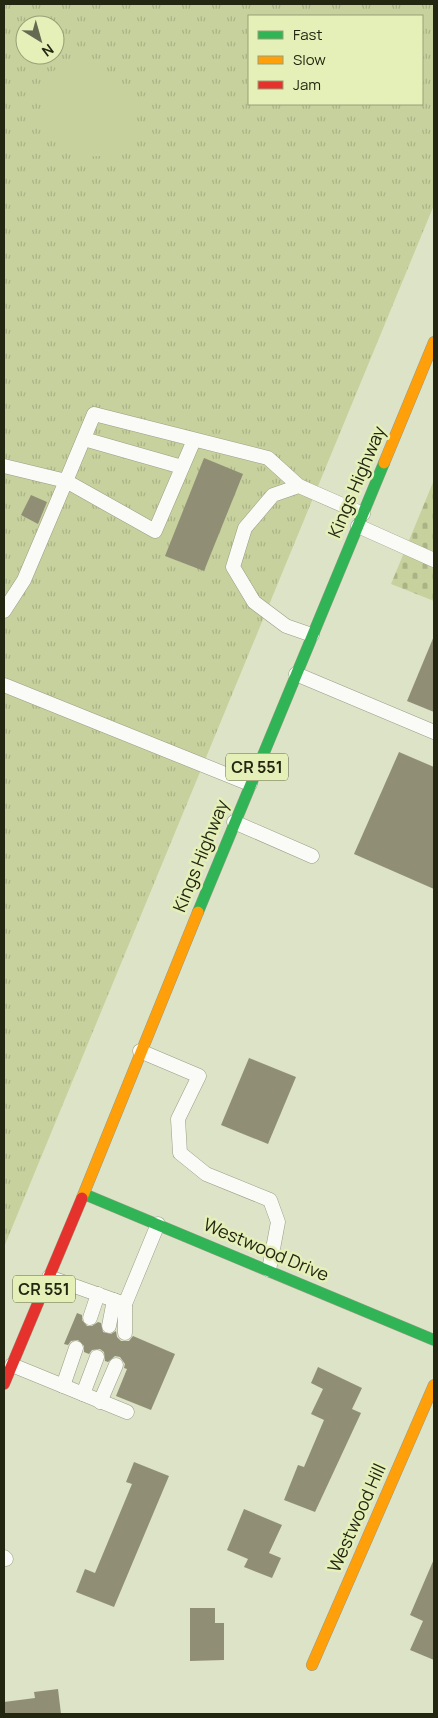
<svg xmlns="http://www.w3.org/2000/svg" width="438" height="1718" viewBox="0 0 438 1718" font-family="Manrope,sans-serif">
  <defs>
    <pattern id="grass-tufts" width="24" height="20" patternUnits="userSpaceOnUse" patternTransform="scale(1.25)"><rect width="24" height="20" fill="#c7d19d"/><path d="M3 7l-1-3M5 7V3M7 7l1-3M15 17l-1-3M17 17v-4M19 17l1-3" fill="none" stroke="#abb386"/></pattern>
    <pattern id="cemetery-stones" width="16" height="16" patternUnits="userSpaceOnUse" patternTransform="scale(1.25)"><rect width="16" height="16" fill="#c7d19d"/><path d="M2 7V4a2 2 0 0 1 4 0v3zM10 15v-3a2 2 0 0 1 4 0v3z" fill="#abb386"/></pattern>
  </defs>
  <rect width="100%" height="100%" fill="#dde3c6"/>
  <path fill="url(#grass-tufts)" fill-rule="evenodd" d="M 4,4 L 434,4 L 434,205 L 4,1247 ZM 249,16 L 422,16 L 422,104 L 249,104 ZM 25,25 L 55,25 L 55,55 L 25,55 Z"/>
  <polygon fill="url(#cemetery-stones)" points="434,480 434,601 391,584"/>
  <path fill="#c7d19d" d="M 70,59 C 98,66 128,77 134,108 C 135,116 134,128 129,135 C 123,143 114,149 106,156 C 95,156 82,157 71,154 C 44,146 39,94 52,73 C 57,67 63,63 70,59 Z"/>
  <g fill="#908f75">
    <polygon points="204,458 243,474 204,571 165,556"/>
    <polygon points="31,495 47,502 38,524 21,515"/>
    <polygon points="434,636 434,712 407,701"/>
    <polygon points="399,752 434,767 434,889 354,854"/>
    <polygon points="249,1058 296,1077 268,1144 221,1125"/>
    <polygon points="77,1313 82,1315 82,1320 87,1326 92,1326 98,1322 101,1323 103,1332 111,1334 116,1331 117,1337 121,1341 129,1341 133,1336 175,1354 151,1410 116,1396 127,1369 124,1368 125,1364 120,1357 115,1356 108,1362 105,1361 104,1352 100,1349 92,1350 89,1354 84,1352 84,1346 78,1340 71,1341 68,1345 64,1344"/>
    <polygon points="318,1367 362,1388 352,1409 361,1413 315,1512 284,1500 298,1465 304,1467 324,1420 311,1414 323,1389 311,1383"/>
    <polygon points="134,1462 169,1476 114,1607 76,1592 85,1569 95,1573 132,1484 126,1482"/>
    <polygon points="244,1509 282,1525 269,1553 281,1558 272,1578 244,1567 248,1559 227,1550"/>
    <polygon points="434,1559 434,1660 410,1650 423,1621 410,1615"/>
    <polygon points="190,1608 215,1608 215,1623 224,1623 224,1660 190,1661"/>
    <polygon points="58,1689 61,1714 4,1714 4,1702 35,1698 34,1692"/>
  </g>
  <g fill="none" stroke-linecap="round" stroke-linejoin="round">
    <g stroke="#989d86" stroke-width="15">
      <g id="lane">
        <polyline points="84,439 182,467"/>
        <polyline points="4,466 66,481 94,414 268,458 299,486"/>
        <polyline points="358,526 434,560"/>
        <polyline points="4,611 24,580 66,481 155,531 194,440"/>
        <polyline points="312,635 286,626 254,602 233,567 245,528 273,495 299,486 363,514"/>
        <polyline points="296,674 434,732"/>
        <polyline points="4,685 250,784"/>
        <polyline points="234,822 312,856"/>
        <polyline points="140,1051 199,1076 178,1119 180,1153 206,1174 270,1200 278,1222 269,1270"/>
        <polyline points="49,1277 125,1304 158,1224"/>
        <polyline points="90,1318 98,1294"/>
        <polyline points="109,1326 114,1300"/>
        <polyline points="125,1333 125,1304"/>
        <polyline points="12,1365 127,1412"/>
        <polyline points="63,1386 76,1348"/>
        <polyline points="83,1394 97,1357"/>
        <polyline points="100,1402 116,1365"/>
        <polyline points="4,1557 6,1559"/>
      </g>
    </g>
    <g stroke="#989d86" stroke-width="12">
      <g id="fast">
        <polyline points="198,912 384,463"/>
        <polyline points="84,1194 434,1340"/>
      </g>
    </g>
    <g stroke="#989d86" stroke-width="12">
      <g id="slow">
        <polyline points="384,463 434,342"/>
        <polyline points="82,1198 198,912"/>
        <polyline points="312,1665 434,1385"/>
      </g>
    </g>
    <g stroke="#989d86" stroke-width="12">
      <polyline id="jam" points="4,1384 82,1198"/>
    </g>
    <use href="#lane" stroke="#fafbf6" stroke-width="14"/>
    <use href="#fast" stroke="#30b455" stroke-width="11"/>
    <use href="#slow" stroke="#ff9f0a" stroke-width="11"/>
    <use href="#jam" stroke="#e5322d" stroke-width="11"/>
  </g>
  <g text-anchor="middle" stroke-width="5" stroke-linejoin="round" paint-order="stroke">
    <g fill="#e5f0b9" stroke="#5d6344" stroke-width="1">
      <rect x="226" y="753.5" width="62" height="27" rx="4"/>
      <rect x="13" y="1275.5" width="62" height="27" rx="4"/>
    </g>
    <g font-size="16" font-weight="bold" fill="#232712">
      <text x="257" y="773">CR 551</text>
      <text x="44" y="1295">CR 551</text>
    </g>
    <g font-size="18" fill="#232712" stroke="#e5f0b9">
      <text transform="translate(357 482) rotate(-67)" y="6">Kings Highway</text>
      <text transform="translate(201 856) rotate(-68)" y="6">Kings Highway</text>
      <text transform="translate(266 1250) rotate(23)" y="6">Westwood Drive</text>
      <text transform="translate(357 1518) rotate(-66)" y="6">Westwood Hill</text>
    </g>
  </g>
  <rect width="438" height="1718" fill="none" stroke="#232712" stroke-width="10"/>
  <rect x="248" y="15" width="175" height="90" fill="#e5f0b9" stroke="#97a076"/>
  <rect x="258" y="31" width="25" height="8" fill="#30b455" stroke="#97a076"/>
  <text x="293" y="40" font-size="15" fill="#232712">Fast</text>
  <rect x="258" y="56" width="25" height="8" fill="#ff9f0a" stroke="#97a076"/>
  <text x="293" y="65" font-size="15" fill="#232712">Slow</text>
  <rect x="258" y="81" width="25" height="8" fill="#e5322d" stroke="#97a076"/>
  <text x="293" y="90" font-size="15" fill="#232712">Jam</text>
  <g transform="translate(40 40) rotate(143)"><circle r="24" fill="#e5f0b9" stroke="#97a076"/>
  <path d="M0-4L9 19L0 12L-9 19Z" fill="#646951"/>
  <text y="-8" font-size="14" font-weight="bold" text-anchor="middle" fill="#232712">N</text>
  </g>
</svg>
